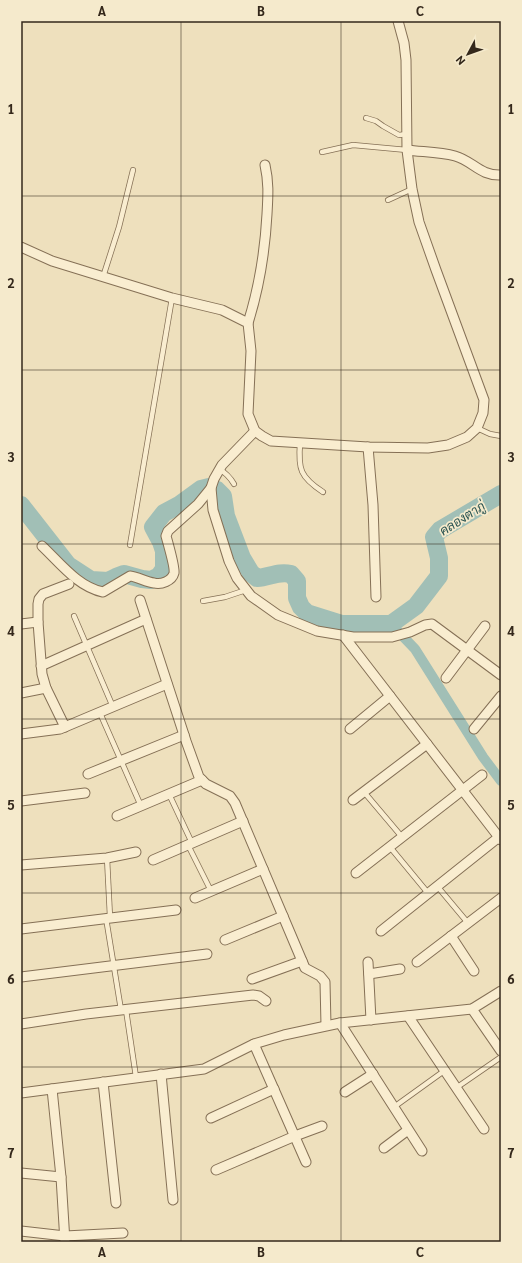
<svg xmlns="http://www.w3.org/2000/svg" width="522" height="1263" viewBox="0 0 522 1263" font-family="Georgia,Sarabun,serif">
  <rect width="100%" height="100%" fill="#eee0bd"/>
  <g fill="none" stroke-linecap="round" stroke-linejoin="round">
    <polyline stroke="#a1bfb6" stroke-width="10" points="391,624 415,649 483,757 501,781"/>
    <path stroke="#a1bfb6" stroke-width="18" d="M 21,505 L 68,565 L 91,580 L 108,581 L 116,577 L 124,574 L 142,579 L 151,580 L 159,576 L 164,569 L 164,551 L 161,542 L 153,527 L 164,513 L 179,505 L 201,489 L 209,487 L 217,490 L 223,496 L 226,516 L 242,558 L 251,573 L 257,578 C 270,577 278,571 291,574 L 297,581 L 297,598 L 301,607 L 307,613 L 342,624 L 391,624 L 416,606 L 439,576 L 439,558 L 434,537 L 440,530 L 501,494"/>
    <g stroke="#857056" stroke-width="6">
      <g id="lane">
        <polyline points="366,118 376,121 383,126 399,135 407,134"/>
        <polyline points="322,152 353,145 407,150"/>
        <polyline points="388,200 412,189"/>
        <polyline points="103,277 119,227 133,170"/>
        <polyline points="477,428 490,434 501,436"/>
        <path d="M 300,443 C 298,469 300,477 323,492"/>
        <path d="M 219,469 C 226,473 230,477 234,484"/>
        <polyline points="130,545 172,298"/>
        <polyline points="203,601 225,597 246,590"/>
        <polyline points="74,616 113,707"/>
        <polyline points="100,713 141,806"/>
        <polyline points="364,792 402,837"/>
        <polyline points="169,794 192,843"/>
        <polyline points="188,845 211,891"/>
        <polyline points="390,847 428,893"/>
        <polyline points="107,858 110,917"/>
        <polyline points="437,886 468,923"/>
        <polyline points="106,918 121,1010"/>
        <polyline points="126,1010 136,1077"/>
        <polyline points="456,1088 501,1057"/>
        <polyline points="394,1107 444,1071"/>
      </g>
    </g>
    <g stroke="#857056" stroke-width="11">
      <g id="street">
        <path d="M 407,150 C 422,152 440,152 455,156 C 473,161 480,176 501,175"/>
        <polyline points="21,247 52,261 172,298 222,310 248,323 251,351 248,414 255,431 262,436 271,441 368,447 428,448 448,445 467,437 477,428 483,413 484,400 436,270 419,222 412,189 407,150 406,60 404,43 398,21"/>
        <path d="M 248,323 C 259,288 265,251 267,214 C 268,196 269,183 265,165"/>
        <polyline points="255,431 222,465 214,479 211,488 213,510 229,561 237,578 251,596 278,615 317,631 353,637 392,637 410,632 425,625 432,624 501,675"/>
        <polyline points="368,447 373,505 376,597"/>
        <path d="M 42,546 C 60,563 78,587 103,592 L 130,576 C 138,577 146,582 154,583 C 161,585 172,581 174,573 C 175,568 168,543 166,536 L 168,531 L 198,504 L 211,488"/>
        <polyline points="140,600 186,741 199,777 206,784 230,796 235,803 305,968 320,976 325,982 326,1025"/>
        <polyline points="21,624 38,622"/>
        <polyline points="343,635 501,840"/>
        <polyline points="41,666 146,619"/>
        <polyline points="446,678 485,626"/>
        <polyline points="21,693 46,688"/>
        <polyline points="65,727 46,688 42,674 38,622 38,604 39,599 43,594 69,584"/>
        <polyline points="350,729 390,696"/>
        <polyline points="474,729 501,696"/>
        <polyline points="21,734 60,729 167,684"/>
        <polyline points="88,774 184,735"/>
        <polyline points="353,800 427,744"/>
        <polyline points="21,801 85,793"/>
        <polyline points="117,816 202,780"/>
        <polyline points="153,860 243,821"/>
        <polyline points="21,865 107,858 136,852"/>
        <polyline points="356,873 482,775"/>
        <polyline points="195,898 263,869"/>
        <polyline points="21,929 176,910"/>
        <polyline points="381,931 499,837"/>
        <polyline points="451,936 474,971"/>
        <polyline points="225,940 283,916"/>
        <polyline points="368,962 371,1020"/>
        <polyline points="417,962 501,898"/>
        <polyline points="369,974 400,969"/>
        <polyline points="21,977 207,954"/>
        <polyline points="252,979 302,961"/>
        <polyline points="472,1009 501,1051"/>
        <polyline points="408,1016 484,1129"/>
        <polyline points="340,1023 422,1151"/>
        <polyline points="21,1024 86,1014 253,995 259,996 266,1001"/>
        <polyline points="254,1044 306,1162"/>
        <polyline points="161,1074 173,1200"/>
        <polyline points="103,1082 116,1203"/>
        <polyline points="52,1089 61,1177 65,1242"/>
        <polyline points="345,1092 373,1074"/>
        <polyline points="21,1093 204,1069 254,1044 284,1035 340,1023 472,1009 501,991"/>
        <polyline points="211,1118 274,1089"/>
        <polyline points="384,1148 408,1130"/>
        <polyline points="216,1170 295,1136 322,1126"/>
        <polyline points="21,1173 61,1177"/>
        <polyline points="21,1231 65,1236 123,1233"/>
      </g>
    </g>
    <use href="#lane" stroke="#f9edd0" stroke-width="4.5"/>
    <use href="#street" stroke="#f9edd0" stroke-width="9"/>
  </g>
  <path fill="none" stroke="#34281b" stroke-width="1" stroke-opacity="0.55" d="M 181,21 L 181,1242M 341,21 L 341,1242M 21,196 L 501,196M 21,370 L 501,370M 21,544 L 501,544M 21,719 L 501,719M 21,893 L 501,893M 21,1067 L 501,1067"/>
  <g text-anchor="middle" stroke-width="3.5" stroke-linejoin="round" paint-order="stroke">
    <g font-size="13" font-style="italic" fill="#2a5452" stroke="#f5eacc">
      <text transform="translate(462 518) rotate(-33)" y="5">คลองตาภู่</text>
    </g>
  </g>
  <rect width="522" height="1263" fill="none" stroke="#f5eacc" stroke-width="44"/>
  <g transform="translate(468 54) rotate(229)" stroke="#f5eacc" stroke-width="3" paint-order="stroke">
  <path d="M0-3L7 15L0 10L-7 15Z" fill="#34281b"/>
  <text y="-6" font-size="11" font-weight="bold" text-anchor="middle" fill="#34281b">N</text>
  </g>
  <rect x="22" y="22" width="478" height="1219" fill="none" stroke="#34281b" stroke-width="1.5"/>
  <g font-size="13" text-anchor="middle" font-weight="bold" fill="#34281b">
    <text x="102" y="16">A</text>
    <text x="261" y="16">B</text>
    <text x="420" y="16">C</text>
    <text x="11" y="114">1</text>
    <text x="511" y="114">1</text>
    <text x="11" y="288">2</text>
    <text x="511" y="288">2</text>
    <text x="11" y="462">3</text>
    <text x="511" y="462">3</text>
    <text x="11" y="636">4</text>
    <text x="511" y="636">4</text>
    <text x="11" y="810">5</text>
    <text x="511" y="810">5</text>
    <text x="11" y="984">6</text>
    <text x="511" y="984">6</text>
    <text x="11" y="1158">7</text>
    <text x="511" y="1158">7</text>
    <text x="102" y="1257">A</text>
    <text x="261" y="1257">B</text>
    <text x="420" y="1257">C</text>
  </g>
</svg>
